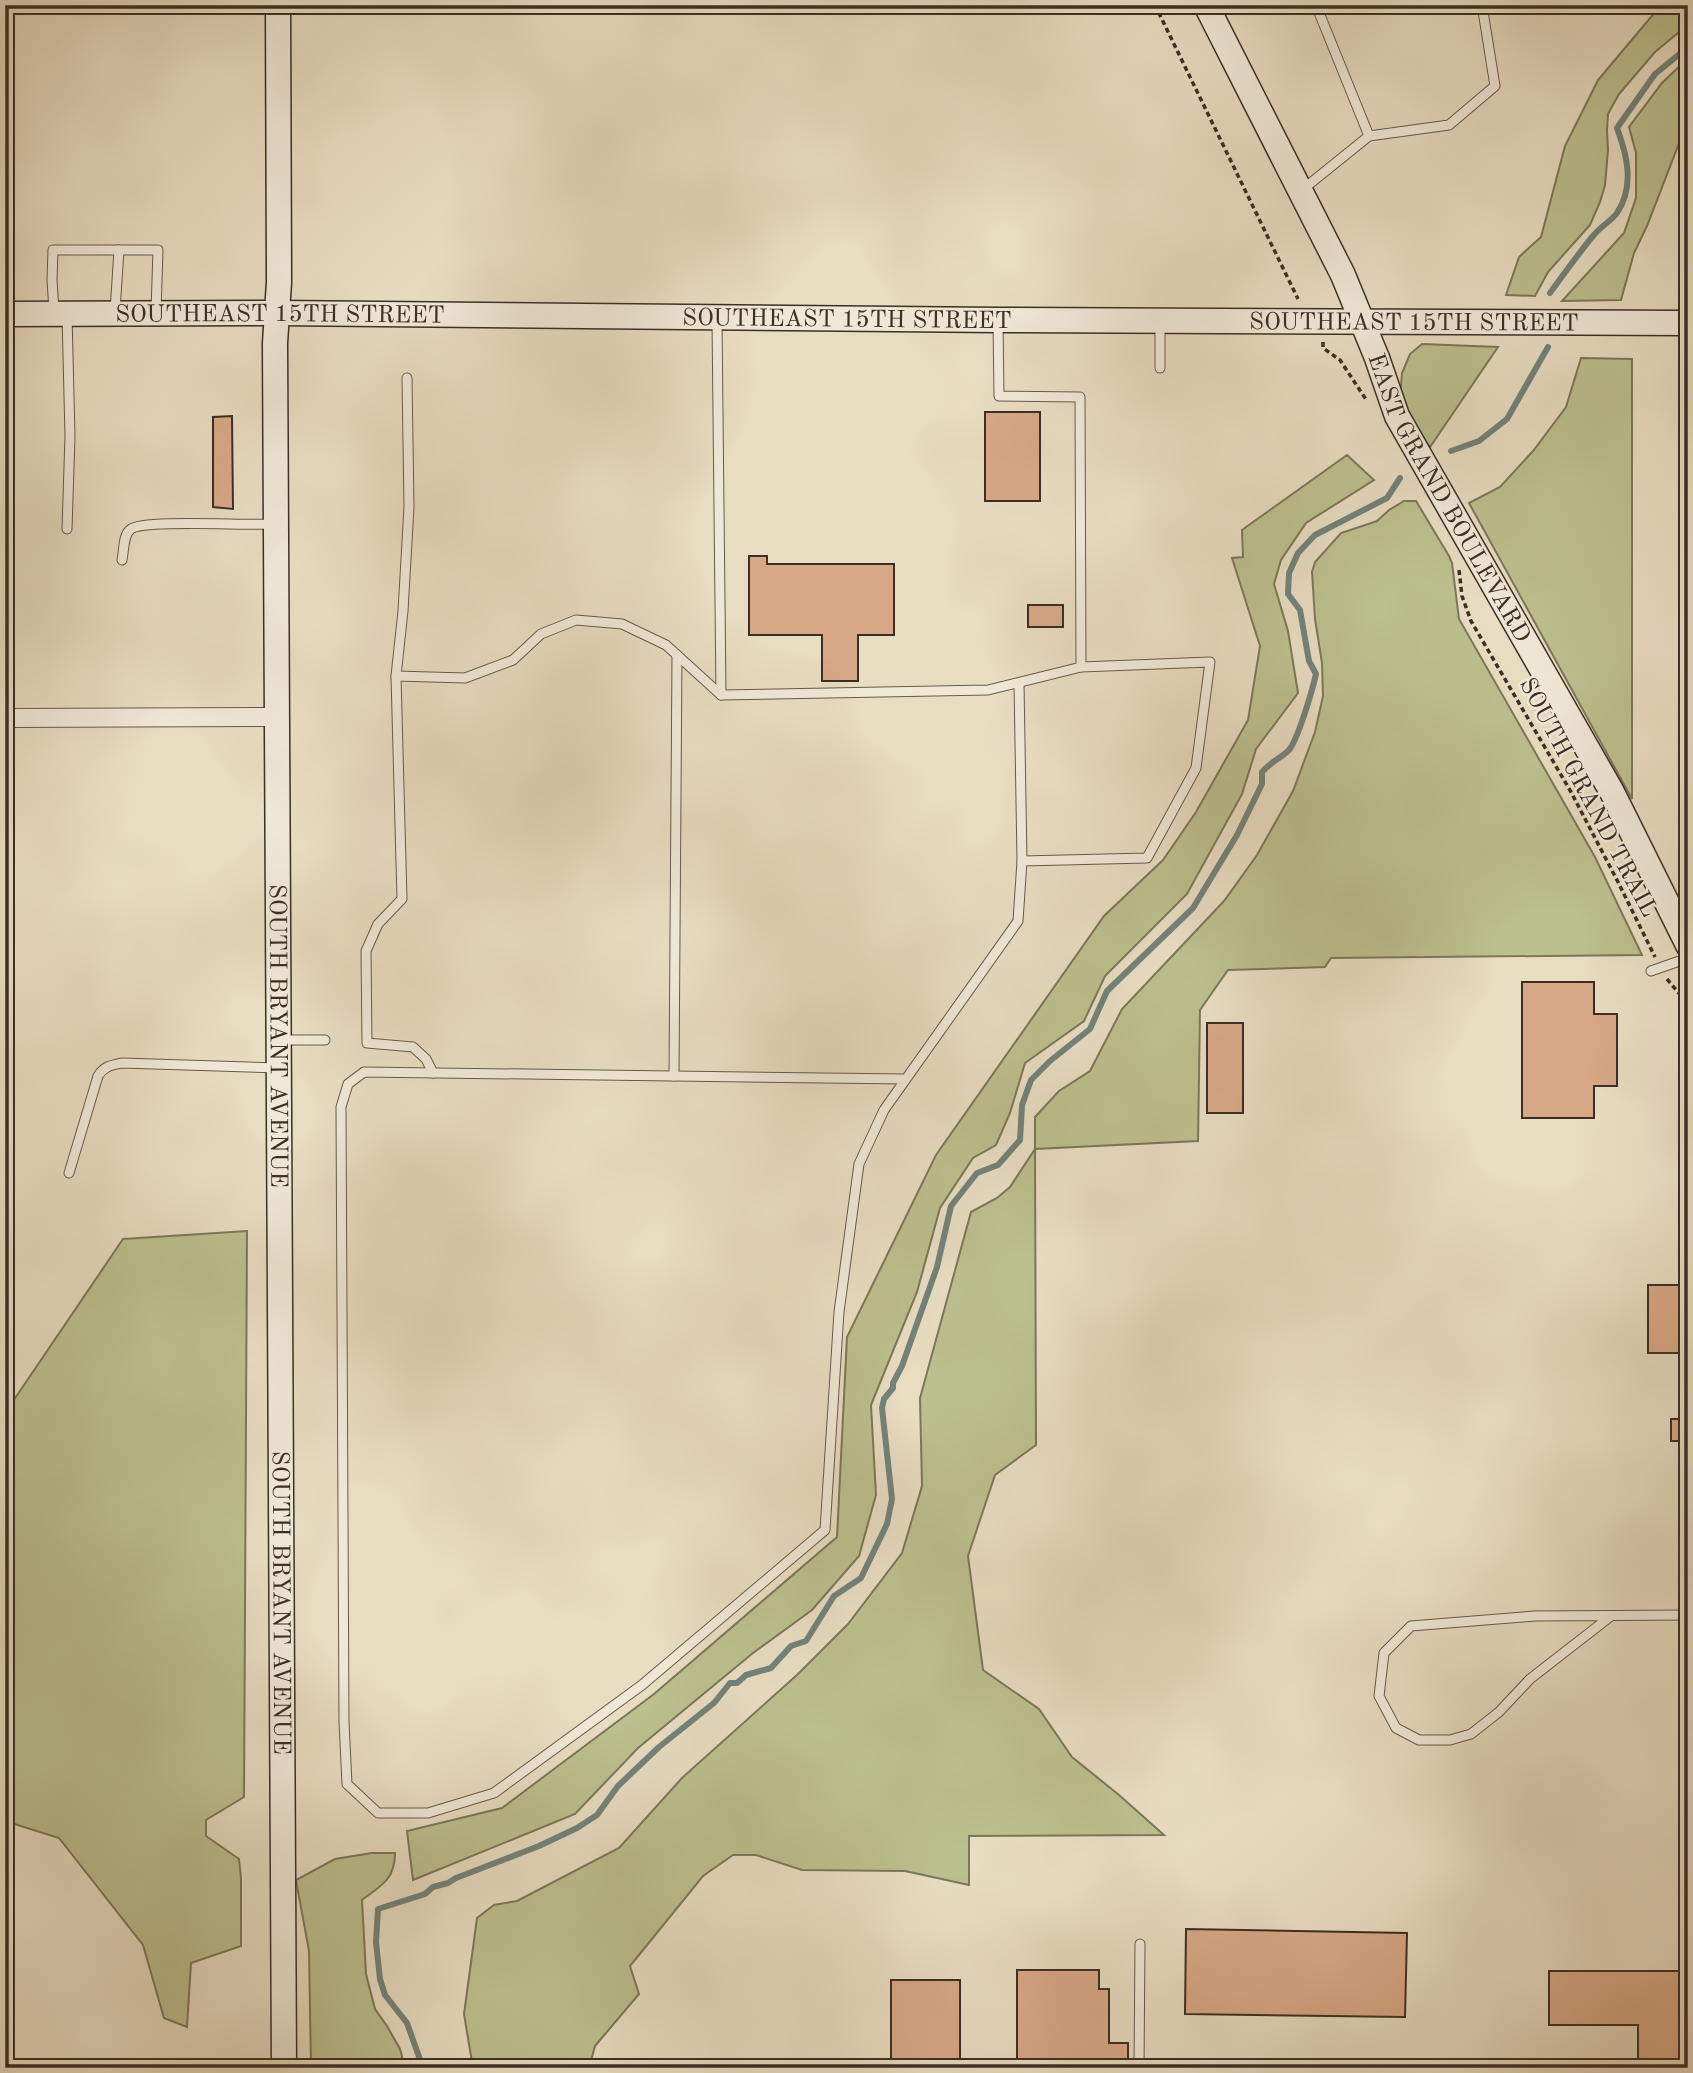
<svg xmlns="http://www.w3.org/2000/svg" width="1693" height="2073" viewBox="0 0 1693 2073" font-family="'Old Standard TT',serif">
  <rect width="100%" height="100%" fill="#e8dcc1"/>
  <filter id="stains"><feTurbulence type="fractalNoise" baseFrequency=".00286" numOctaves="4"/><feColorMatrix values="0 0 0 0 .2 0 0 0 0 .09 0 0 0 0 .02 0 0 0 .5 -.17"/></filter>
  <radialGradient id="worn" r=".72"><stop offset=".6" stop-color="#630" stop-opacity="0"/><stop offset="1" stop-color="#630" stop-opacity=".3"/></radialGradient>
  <g fill="#bcbf8e" stroke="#7c775a" stroke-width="2">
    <polygon points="1661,5 1688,5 1688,28 1684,28 1655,52 1619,94 1608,114 1607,130 1608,150 1605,185 1600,202 1590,225 1548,272 1535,296 1506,295 1519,257 1541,237 1565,146 1598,80"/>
    <polygon points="1688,58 1688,120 1647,226 1634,253 1621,300 1562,301 1624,233 1636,198 1636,153 1629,127 1662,83"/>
    <polygon points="1422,344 1498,347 1430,447 1418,433 1400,398 1402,373 1410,354"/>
    <polygon points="1581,358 1632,359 1632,799 1469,503 1500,487 1533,451 1566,407"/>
    <polygon points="1347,455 1374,480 1306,523 1281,560 1274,584 1288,631 1298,693 1256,749 1242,794 1187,894 1105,976 1084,1021 1025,1063 1010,1113 996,1145 973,1158 940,1208 917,1292 871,1405 876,1495 859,1556 812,1610 753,1653 638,1748 575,1814 413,1880 407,1831 502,1808 654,1694 837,1537 847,1337 936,1155 1104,916 1163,860 1196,812 1248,720 1260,646 1232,558 1243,557 1242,530"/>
    <polygon points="1404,501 1416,501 1449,556 1452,563 1459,619 1595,857 1642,955 1331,958 1325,967 1228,970 1200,1010 1198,1141 1035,1149 1036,1445 995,1475 968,1556 983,1670 1039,1709 1072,1757 1119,1795 1164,1835 969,1836 969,1885 905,1871 802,1870 756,1855 733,1855 703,1876 630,1966 639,1994 595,2046 589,2068 473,2068 464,2014 477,1918 494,1905 517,1901 619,1848 682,1778 798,1674 848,1624 902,1553 922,1486 920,1398 971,1212 997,1198 1010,1187 1035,1149 1035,1117 1059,1091 1090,1071 1122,1009 1224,901 1257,855 1293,791 1315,732 1323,696 1322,663 1315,619 1312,572 1315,562 1341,533 1377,521 1389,510"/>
    <polygon points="247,1231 244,1797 206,1820 206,1836 239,1859 241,1879 241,1946 191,1963 187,2027 164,2018 143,1945 59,1838 5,1821 5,1413 123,1239"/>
    <path d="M 372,1853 L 395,1853 C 395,1879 382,1885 362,1900 L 366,1974 L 375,2009 L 387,2026 L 400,2049 L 405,2068 L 311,2068 L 309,1951 L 296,1880 L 335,1859 Z"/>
  </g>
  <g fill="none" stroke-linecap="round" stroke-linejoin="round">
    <g stroke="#72837b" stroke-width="6">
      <path d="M 1550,293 C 1564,274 1578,254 1593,236 C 1600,227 1611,221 1617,213 C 1635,186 1627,155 1617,128 L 1655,74 L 1688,47"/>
      <polyline points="1451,451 1479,441 1507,419 1548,347"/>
      <path d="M 423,2068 L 407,2023 L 385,1995 L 380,1979 L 376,1942 L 378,1909 L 425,1894 L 433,1887 L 448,1883 L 456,1878 L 539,1846 L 577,1828 L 597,1815 L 618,1786 L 659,1747 L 714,1703 L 730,1683 L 737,1683 L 746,1675 L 771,1668 L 791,1646 L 806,1641 L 834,1596 L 861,1578 L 887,1524 L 892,1499 L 882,1408 L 884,1399 L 893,1388 L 893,1383 L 902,1366 L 937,1267 L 951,1206 L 977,1173 L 998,1165 L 1020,1140 L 1022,1105 L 1031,1080 L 1050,1061 L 1090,1029 L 1107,991 L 1193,908 L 1237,835 L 1262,784 L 1262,772 C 1271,762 1279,759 1288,751 C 1297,743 1313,688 1316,674 L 1309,661 L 1300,610 L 1288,594 L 1289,573 L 1298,553 L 1315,535 L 1387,498 L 1400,478"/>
    </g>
  </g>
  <g fill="#d8a886" stroke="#3b2f25" stroke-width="2">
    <rect x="985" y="412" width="55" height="89"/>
    <polygon points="232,416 233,509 213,507 213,417"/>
    <polygon points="749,556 767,556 767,564 894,564 894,635 858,635 858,681 822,681 822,635 749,635"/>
    <rect x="1028" y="605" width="35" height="22"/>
    <polygon points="1522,982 1594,982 1594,1014 1617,1014 1617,1086 1594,1086 1594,1118 1522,1118"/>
    <rect x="1207" y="1023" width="36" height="90"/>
    <rect x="1648" y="1285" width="40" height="68"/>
    <rect x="1671" y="1419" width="17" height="22"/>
    <polygon points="1186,1929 1407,1933 1405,2017 1185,2014"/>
    <polygon points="1017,1970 1099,1970 1099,1989 1109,1989 1109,2043 1128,2043 1128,2068 1017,2068"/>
    <polygon points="1549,1971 1688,1971 1688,2068 1638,2068 1638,2025 1549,2025"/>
    <rect x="891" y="1980" width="69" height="88"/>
  </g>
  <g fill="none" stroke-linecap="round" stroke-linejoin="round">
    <g stroke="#665a4c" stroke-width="11">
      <g id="lane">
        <polyline points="1062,5 1062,8"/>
        <polyline points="1316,5 1369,136"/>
        <polyline points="1302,190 1369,136 1449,125 1495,86 1482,5"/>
        <polyline points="54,311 52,280 53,250 158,250 156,311"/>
        <polyline points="115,311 119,250"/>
        <polyline points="67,315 70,436 67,529"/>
        <polyline points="717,320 721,695 988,690 1081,667 1080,397 999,396 998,321"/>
        <polyline points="1160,324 1160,368"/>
        <path d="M 122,560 C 124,551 123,534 131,529 C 144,519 250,526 274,524"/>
        <polyline points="396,676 403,611 409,507 407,378"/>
        <polyline points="1019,683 1022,861"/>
        <polyline points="1651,971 1688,958"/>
        <polyline points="281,1040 325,1040"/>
        <polyline points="433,1073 426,1059 413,1047 367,1043 366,951 378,924 402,899 396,676 465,678 513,660 541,634 576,620 622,624 666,645 721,695"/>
        <polyline points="674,1076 677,655"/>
        <polyline points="906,1079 364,1072 348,1084 341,1107 344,1722 347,1784 378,1813 428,1813 494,1793 642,1685 825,1530 839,1312 859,1164 884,1110 1018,921 1022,861 1147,858 1196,768 1210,662 1081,667"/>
        <path d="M 69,1173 L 98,1076 C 104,1066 112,1065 122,1063 L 277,1068"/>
        <polyline points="1611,1616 1530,1679 1499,1712 1471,1734 1450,1740 1419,1740 1396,1728 1379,1696 1384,1653 1411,1626 1535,1616 1688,1615"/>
        <polyline points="1139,2068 1140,1944"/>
      </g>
    </g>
    <g stroke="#665a4c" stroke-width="20">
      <polyline id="street" points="5,718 277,717"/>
    </g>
    <g stroke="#3b2f25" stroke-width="27">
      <g id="secondary">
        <path id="s1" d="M 278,5 L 279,282 L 275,343 L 284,2068"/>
        <path id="s2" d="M 1206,5 L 1343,275 L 1377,358 L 1397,416 L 1612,792 L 1688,945"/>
        <path id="s3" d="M 5,314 L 277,313 L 998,320 L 1688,323"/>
      </g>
    </g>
    <g stroke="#3b2f25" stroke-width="3.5" stroke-dasharray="5 3.5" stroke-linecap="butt">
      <polyline points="1155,5 1298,299"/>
      <polyline points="1323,342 1323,348 1340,360 1367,401"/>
      <polyline points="1459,570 1462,596 1471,621 1571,792 1618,882 1655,957"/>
      <polyline points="1667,979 1688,1004"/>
    </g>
    <use href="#lane" stroke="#f0e8d7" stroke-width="9"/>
    <use href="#street" stroke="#f0e8d7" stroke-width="18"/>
    <use href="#secondary" stroke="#f0e8d7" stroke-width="24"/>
  </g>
  <g text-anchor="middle" stroke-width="5" stroke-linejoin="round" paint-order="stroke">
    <g font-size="24" fill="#3b2f25" stroke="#f0e8d7">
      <text dy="8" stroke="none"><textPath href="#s3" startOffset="275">SOUTHEAST 15TH STREET</textPath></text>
      <text dy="8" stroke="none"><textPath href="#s3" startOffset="842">SOUTHEAST 15TH STREET</textPath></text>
      <text dy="8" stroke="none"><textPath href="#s3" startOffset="1409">SOUTHEAST 15TH STREET</textPath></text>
      <text dy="8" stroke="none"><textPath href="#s2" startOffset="550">EAST GRAND BOULEVARD</textPath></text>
      <text transform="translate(1589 797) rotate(62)" y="8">SOUTH GRAND TRAIL</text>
      <text dy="8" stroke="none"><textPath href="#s1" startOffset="1031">SOUTH BRYANT AVENUE</textPath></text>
      <text dy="8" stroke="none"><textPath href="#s1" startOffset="1598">SOUTH BRYANT AVENUE</textPath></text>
    </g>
  </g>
  <rect width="1693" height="2073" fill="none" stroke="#e8dcc1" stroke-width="28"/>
  <rect x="7" y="7" width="1679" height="2059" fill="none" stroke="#3b2f25" stroke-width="3.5"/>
  <rect x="14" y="14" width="1665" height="2045" fill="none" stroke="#3b2f25" stroke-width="2"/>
  <rect width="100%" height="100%" filter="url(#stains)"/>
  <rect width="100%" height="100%" fill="url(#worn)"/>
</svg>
